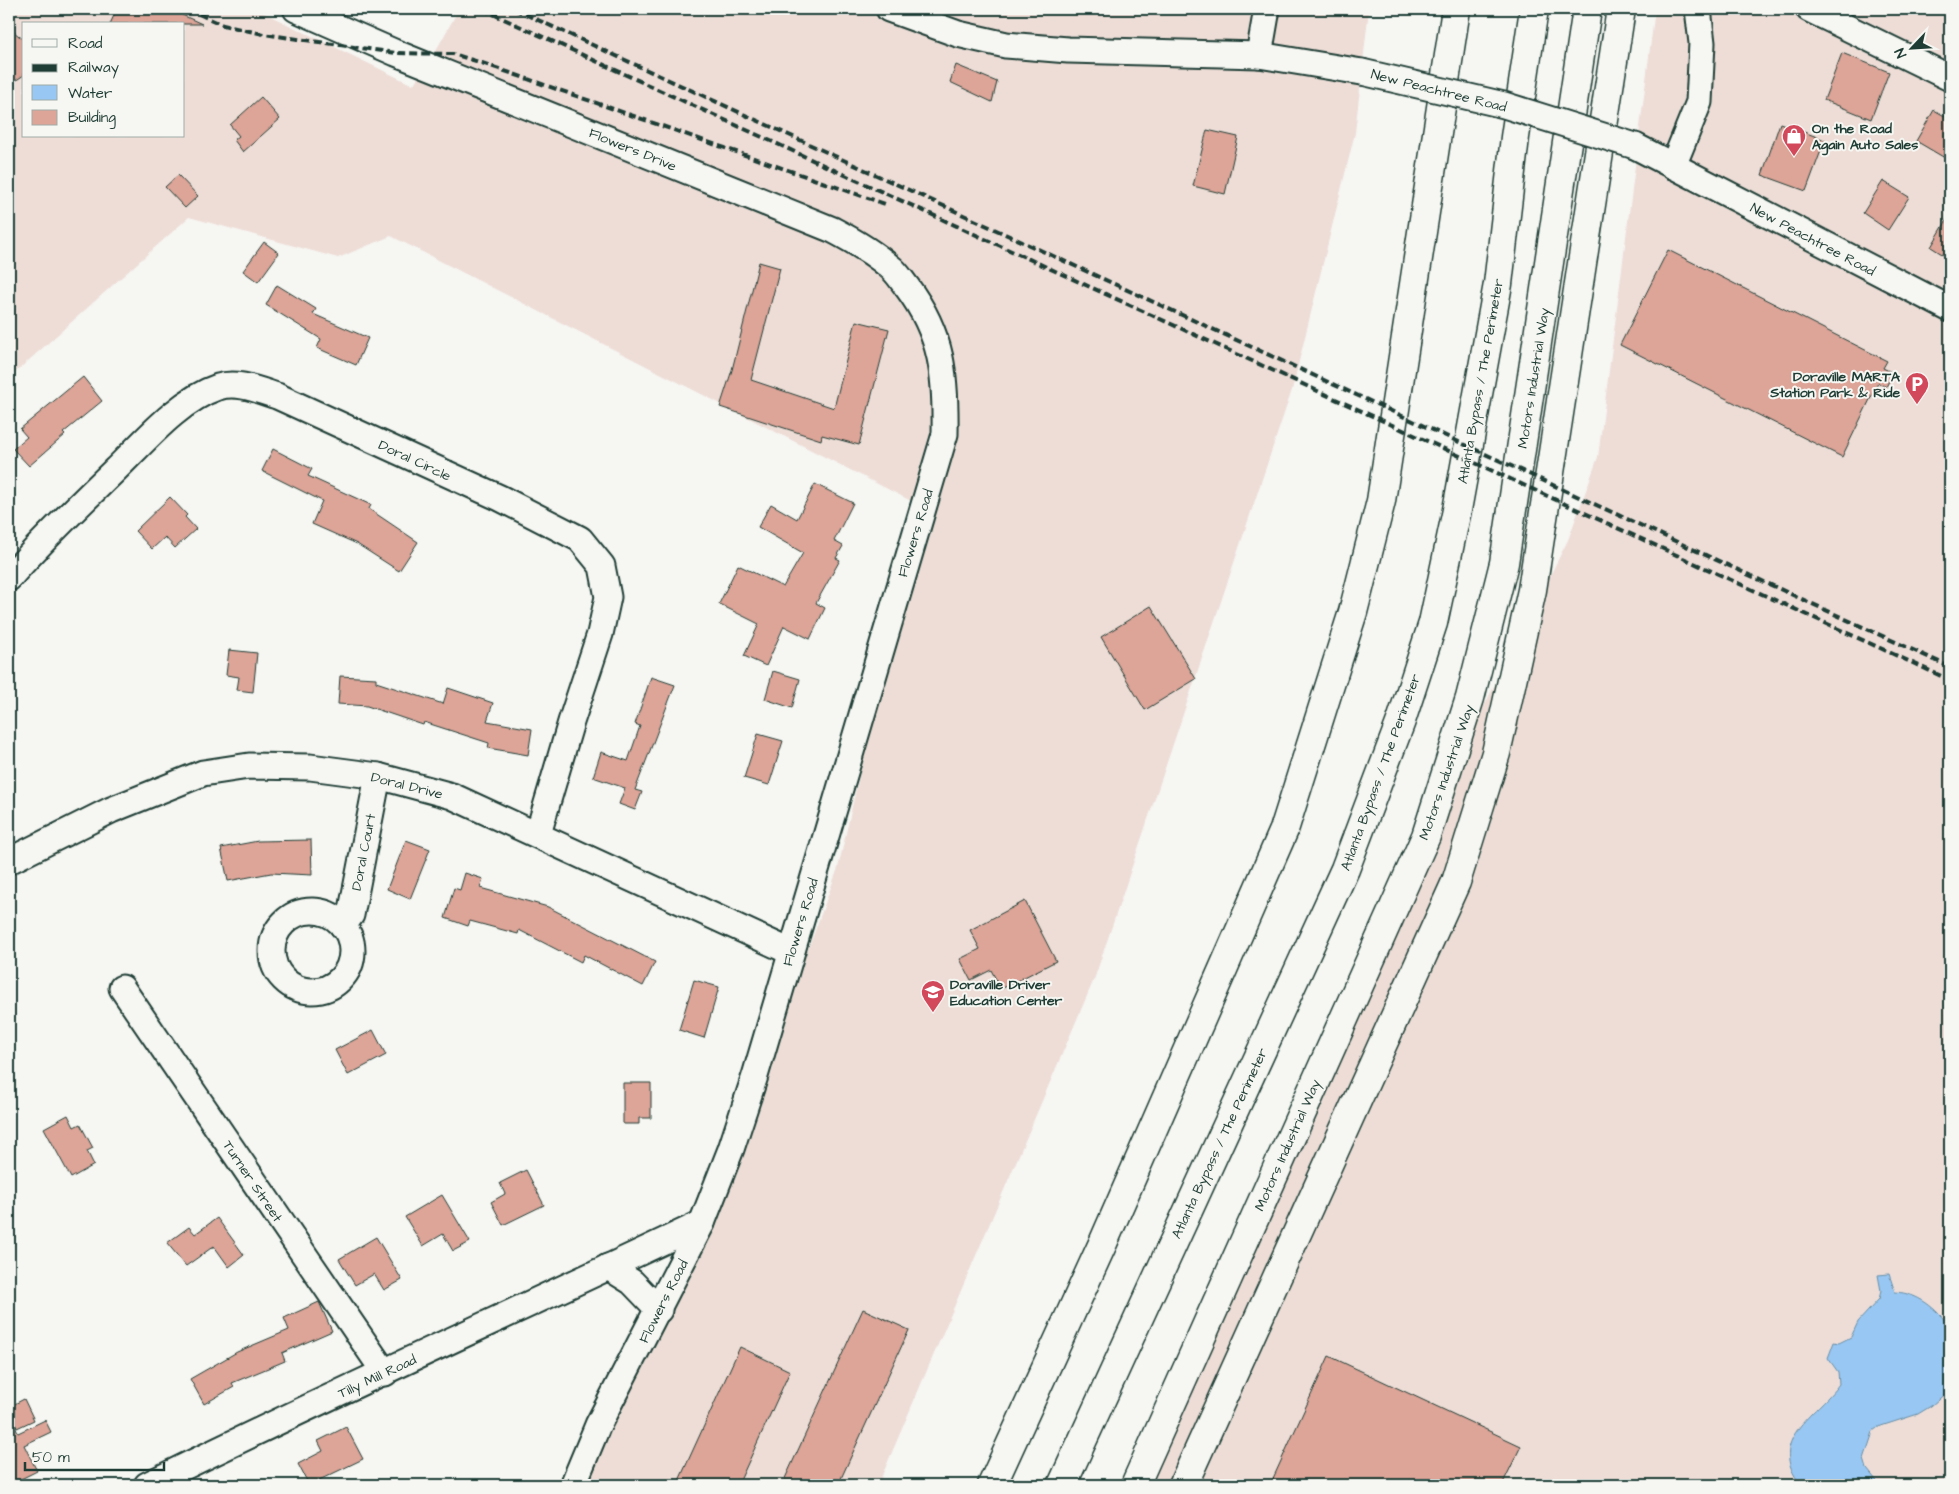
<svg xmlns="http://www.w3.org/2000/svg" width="1959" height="1494" viewBox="0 0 1959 1494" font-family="'Architects Daughter',sans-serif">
  <rect width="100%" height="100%" fill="#f6f6f2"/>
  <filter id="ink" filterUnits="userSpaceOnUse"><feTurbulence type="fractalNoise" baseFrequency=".02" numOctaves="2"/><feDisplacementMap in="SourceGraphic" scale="10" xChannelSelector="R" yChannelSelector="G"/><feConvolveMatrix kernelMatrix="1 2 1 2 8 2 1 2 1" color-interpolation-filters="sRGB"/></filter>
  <g filter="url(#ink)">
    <g fill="#eeddd7" fill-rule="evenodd">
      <path d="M 9,9 L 256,9 L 413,85 L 434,54 L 459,9 L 1369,9 L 1355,133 L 1292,390 L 1095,977 L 878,1485 L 571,1485 L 716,1199 L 838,868 L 921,506 L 391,236 L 338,258 L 189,217 L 9,378 ZM 24,24 L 184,24 L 184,136 L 24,136 Z"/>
      <polygon points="1655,9 1950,9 1950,1485 1128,1485 1293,1104 1479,716 1568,540 1598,457"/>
    </g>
    <path fill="#98c7f3" stroke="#6890a7" d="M 1889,1274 L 1895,1292 C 1918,1293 1936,1308 1950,1327 L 1950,1396 L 1947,1392 L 1931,1406 L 1918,1414 L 1881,1426 L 1873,1432 L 1864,1459 L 1867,1469 L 1880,1485 L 1801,1485 C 1765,1439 1816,1416 1839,1384 L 1838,1372 L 1828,1358 L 1834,1342 L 1839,1343 L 1851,1337 L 1858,1322 L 1879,1299 L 1881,1291 L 1878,1275 Z"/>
    <g fill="#dda498" stroke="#1f3d34">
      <polygon points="117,9 169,9 202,24 110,24"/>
      <polygon points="9,28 24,40 24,75 9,85"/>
      <polygon points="1842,53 1889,72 1871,119 1824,100"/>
      <polygon points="956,65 997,82 992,102 950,82"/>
      <polygon points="261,97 280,119 243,152 234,140 239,136 230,125"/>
      <polygon points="1934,110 1950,119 1950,161 1916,141"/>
      <polygon points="1780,123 1825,140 1806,191 1762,175"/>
      <polygon points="1207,130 1238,137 1225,194 1193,186"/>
      <polygon points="178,175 198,196 185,208 165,187"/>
      <polygon points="1883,181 1909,197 1888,230 1863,213"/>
      <polygon points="1950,215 1950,259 1931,247"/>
      <polygon points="264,242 279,253 258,282 243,271"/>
      <polygon points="1668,250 1887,361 1883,368 1893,373 1886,387 1878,383 1842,457 1620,345"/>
      <polygon points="759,262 780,268 751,380 834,408 856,321 889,329 859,445 822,435 821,440 720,407 732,370"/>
      <polygon points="277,285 316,309 313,314 368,338 356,365 317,348 321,339 266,305"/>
      <polygon points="83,377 102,401 63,433 65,435 29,466 13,449 27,437 20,429"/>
      <polygon points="273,449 312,469 308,476 371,505 369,509 418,542 399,571 357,544 312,524 322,501 262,471"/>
      <polygon points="815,484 853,503 834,541 843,546 836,558 840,560 816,603 825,608 810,639 784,626 766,666 744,656 759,624 719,604 738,565 783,587 803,553 758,527 771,504 797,519"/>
      <polygon points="170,497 187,515 185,517 196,529 175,548 165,537 152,549 135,531"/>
      <polygon points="1151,606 1196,679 1145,710 1101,637"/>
      <polygon points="229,650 257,653 253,692 237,690 239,677 226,675"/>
      <polygon points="773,671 800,679 792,708 765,699"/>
      <polygon points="340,676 376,678 376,682 443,704 448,688 493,703 487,721 532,729 528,755 488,748 489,743 424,722 423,725 367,706 338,704"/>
      <polygon points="651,677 675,685 635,790 642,792 635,810 619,804 625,788 593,777 601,752 628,761 640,726 635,724"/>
      <polygon points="758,734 783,741 769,785 744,778"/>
      <polygon points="311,840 312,875 271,873 228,881 221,848 258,841"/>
      <polygon points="406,840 430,849 410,899 387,889"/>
      <polygon points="465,873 483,879 480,888 548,907 655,962 643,986 584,955 581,962 519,930 518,934 470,921 468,926 445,918 454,888 460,890"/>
      <polygon points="1025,901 1056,961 1001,989 991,970 971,980 960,959 980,949 970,930"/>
      <polygon points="694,980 719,987 704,1038 679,1030"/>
      <polygon points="373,1030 386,1055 348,1075 335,1050"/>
      <polygon points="623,1083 651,1083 651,1118 639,1118 639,1124 623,1124"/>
      <polygon points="68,1115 74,1127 80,1124 93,1148 87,1151 94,1165 71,1178 44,1128"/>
      <polygon points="526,1170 544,1205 503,1225 491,1202 505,1194 500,1183"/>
      <polygon points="442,1195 470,1242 453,1251 443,1234 423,1246 405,1217"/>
      <polygon points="217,1218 244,1255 229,1267 214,1246 186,1266 167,1243 189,1227 195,1234"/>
      <polygon points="376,1237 402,1280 384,1290 374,1274 355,1285 339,1259"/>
      <polygon points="319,1302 332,1331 282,1353 285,1361 232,1383 234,1387 204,1404 190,1379 237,1352 289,1330 284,1318"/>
      <polygon points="863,1309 909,1330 838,1485 782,1485"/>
      <polygon points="740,1347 790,1371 738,1485 677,1485"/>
      <polygon points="1329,1356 1521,1446 1502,1485 1270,1485"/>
      <polygon points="24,1399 34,1420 17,1428 9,1407"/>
      <polygon points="9,1413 18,1433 45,1420 51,1432 24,1445 37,1471 9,1485"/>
      <polygon points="346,1427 363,1459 309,1485 298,1464 323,1451 318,1441"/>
    </g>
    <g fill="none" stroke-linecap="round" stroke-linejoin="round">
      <g stroke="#1f3d34" stroke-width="29">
        <g id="minor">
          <path d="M 296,9 L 396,53 L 833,230 C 852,240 873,252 890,267 C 897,272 902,281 907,287 C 943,335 946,377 945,434 L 755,1076 L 731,1149 L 702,1223 L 598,1425 L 573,1485"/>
          <polyline points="889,9 958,34 1006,45 1068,50 1259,55 1362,72"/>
          <polyline points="1809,9 1950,78"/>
          <polyline points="1259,55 1267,9"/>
          <polyline points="1635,146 1950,309"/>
          <polyline points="1673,166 1699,102 1702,43 1698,9"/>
          <path d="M 9,578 C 42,540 79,505 115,470 C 144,442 179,400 218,387 C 238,381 258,390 277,396 L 500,498 L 580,539 L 602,566 L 608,597 L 600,634 L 571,722 L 538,834"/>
          <polyline points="9,861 111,810 203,773 249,766 310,767 378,776 452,796 791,952"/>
          <circle cx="312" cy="951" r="40"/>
          <polyline points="343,926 351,915 378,776"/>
          <polyline points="122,988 385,1373"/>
          <polyline points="608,1267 632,1282 659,1310"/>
          <path d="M 147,1485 C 331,1394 517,1311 702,1223"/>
        </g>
      </g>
      <g stroke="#1f3d34" stroke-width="31">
        <g id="major">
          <polyline points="1135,1485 1426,836 1470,698 1504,563 1587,9"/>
          <polyline points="1183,1485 1456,882 1496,753 1532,590 1621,9"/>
        </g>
      </g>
      <g stroke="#1f3d34" stroke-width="31">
        <g id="highway">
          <polyline points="992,1485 1103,1243 1284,830 1353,612 1381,501 1456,9"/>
          <polyline points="1062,1485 1345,869 1401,721 1433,623 1457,510 1498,284 1515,137 1534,9"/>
        </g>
      </g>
      <use href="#minor" stroke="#f6f6f2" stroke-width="25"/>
      <use href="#major" stroke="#f6f6f2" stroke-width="28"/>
      <use href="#highway" stroke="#f6f6f2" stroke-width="28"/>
      <g stroke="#1f3d34" stroke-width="4" stroke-dasharray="8 4" stroke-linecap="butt">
        <polyline points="188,9 223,25 263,34 396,53 453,54 482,63 885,204"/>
        <polyline points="482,9 1950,680"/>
        <polyline points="514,9 1950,667"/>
      </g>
      <g stroke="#1f3d34" stroke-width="29" stroke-linecap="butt">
        <polyline id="minor-bridge" points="1362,72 1504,105 1635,146"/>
      </g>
      <use href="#minor-bridge" stroke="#f6f6f2" stroke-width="25"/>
    </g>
  </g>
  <defs>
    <g id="shop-pin" transform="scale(1.25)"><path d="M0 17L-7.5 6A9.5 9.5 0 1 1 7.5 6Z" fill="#d1495b" stroke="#f6f6f2"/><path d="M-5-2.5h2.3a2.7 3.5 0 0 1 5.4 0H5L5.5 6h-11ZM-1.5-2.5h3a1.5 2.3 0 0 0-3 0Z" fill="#fff"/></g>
    <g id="parking-pin" transform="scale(1.25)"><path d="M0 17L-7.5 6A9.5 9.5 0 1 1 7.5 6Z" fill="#d1495b" stroke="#f6f6f2"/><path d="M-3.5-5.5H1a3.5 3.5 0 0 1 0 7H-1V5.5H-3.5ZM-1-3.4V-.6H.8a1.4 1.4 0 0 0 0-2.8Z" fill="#fff"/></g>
    <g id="school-pin" transform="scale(1.25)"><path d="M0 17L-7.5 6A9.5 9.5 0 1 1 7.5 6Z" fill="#d1495b" stroke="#f6f6f2"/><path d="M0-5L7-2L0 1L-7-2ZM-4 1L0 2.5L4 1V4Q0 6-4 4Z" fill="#fff"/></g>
  </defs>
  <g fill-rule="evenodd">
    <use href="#shop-pin" x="1794" y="136"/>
    <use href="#parking-pin" x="1917" y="384"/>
    <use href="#school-pin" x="933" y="992"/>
  </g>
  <g text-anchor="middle" stroke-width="4" stroke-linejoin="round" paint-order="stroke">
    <g font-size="14" fill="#1f3d34" stroke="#f6f6f2">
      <text transform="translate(1439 90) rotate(14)" y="5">New Peachtree Road</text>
      <text transform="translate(633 149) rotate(22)" y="5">Flowers Drive</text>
      <text transform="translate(1813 239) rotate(28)" y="5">New Peachtree Road</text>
      <text transform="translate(1533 378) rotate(-81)" y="5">Motors Industrial Way</text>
      <text transform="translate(1480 381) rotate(-80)" y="5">Atlanta Bypass / The Perimeter</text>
      <text transform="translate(415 460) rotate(25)" y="5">Doral Circle</text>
      <text transform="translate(915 533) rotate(-73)" y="5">Flowers Road</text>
      <text transform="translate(1380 772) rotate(-70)" y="5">Atlanta Bypass / The Perimeter</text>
      <text transform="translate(1446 772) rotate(-71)" y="5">Motors Industrial Way</text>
      <text transform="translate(407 785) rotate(14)" y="5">Doral Drive</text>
      <text transform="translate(363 852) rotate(-79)" y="5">Doral Court</text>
      <text transform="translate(800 922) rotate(-73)" y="5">Flowers Road</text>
      <text transform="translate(1219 1143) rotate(-65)" y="5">Atlanta Bypass / The Perimeter</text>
      <text transform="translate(1287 1145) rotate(-66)" y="5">Motors Industrial Way</text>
      <text transform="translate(253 1181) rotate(56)" y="5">Turner Street</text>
      <text transform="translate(663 1301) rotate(-63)" y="5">Flowers Road</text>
      <text transform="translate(377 1376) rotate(-25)" y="5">Tilly Mill Road</text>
    </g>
    <g font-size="14" font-weight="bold" fill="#1f3d34" stroke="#f6f6f2" text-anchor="start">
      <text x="1812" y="133">On the Road<tspan x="1812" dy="16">Again Auto Sales</tspan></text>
      <text x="1900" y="381" text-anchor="end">Doraville MARTA<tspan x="1900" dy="16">Station Park &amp; Ride</tspan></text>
      <text x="950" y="989">Doraville Driver<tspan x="950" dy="16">Education Center</tspan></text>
    </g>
  </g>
  <rect width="1959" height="1494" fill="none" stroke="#f6f6f2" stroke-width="30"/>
  <rect x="15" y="15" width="1929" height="1464" fill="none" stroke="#1f3d34" stroke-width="2" filter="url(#ink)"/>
  <rect x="22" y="22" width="162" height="115" fill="#f6f6f2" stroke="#a0aca6"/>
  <rect x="32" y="39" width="25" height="8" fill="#f6f6f2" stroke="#a0aca6"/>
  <text x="68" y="48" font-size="15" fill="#1f3d34">Road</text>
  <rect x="32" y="64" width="25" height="8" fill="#1f3d34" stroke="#a0aca6"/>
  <text x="68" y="72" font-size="15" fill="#1f3d34">Railway</text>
  <rect x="32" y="85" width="25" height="15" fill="#98c7f3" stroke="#a0aca6"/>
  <text x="68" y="98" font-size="15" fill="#1f3d34">Water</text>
  <rect x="32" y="110" width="25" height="15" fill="#dda498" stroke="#a0aca6"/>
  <text x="68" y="122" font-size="15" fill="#1f3d34">Building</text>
  <g transform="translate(1912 48) rotate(245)" stroke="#f6f6f2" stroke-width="4" paint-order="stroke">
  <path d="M0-4L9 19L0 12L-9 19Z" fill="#1f3d34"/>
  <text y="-8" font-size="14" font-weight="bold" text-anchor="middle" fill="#1f3d34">N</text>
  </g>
  <path d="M25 1462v8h139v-8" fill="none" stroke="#1f3d34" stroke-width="2.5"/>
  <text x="32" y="1462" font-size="15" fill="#1f3d34" stroke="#f6f6f2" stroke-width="4" paint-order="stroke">50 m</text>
</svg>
